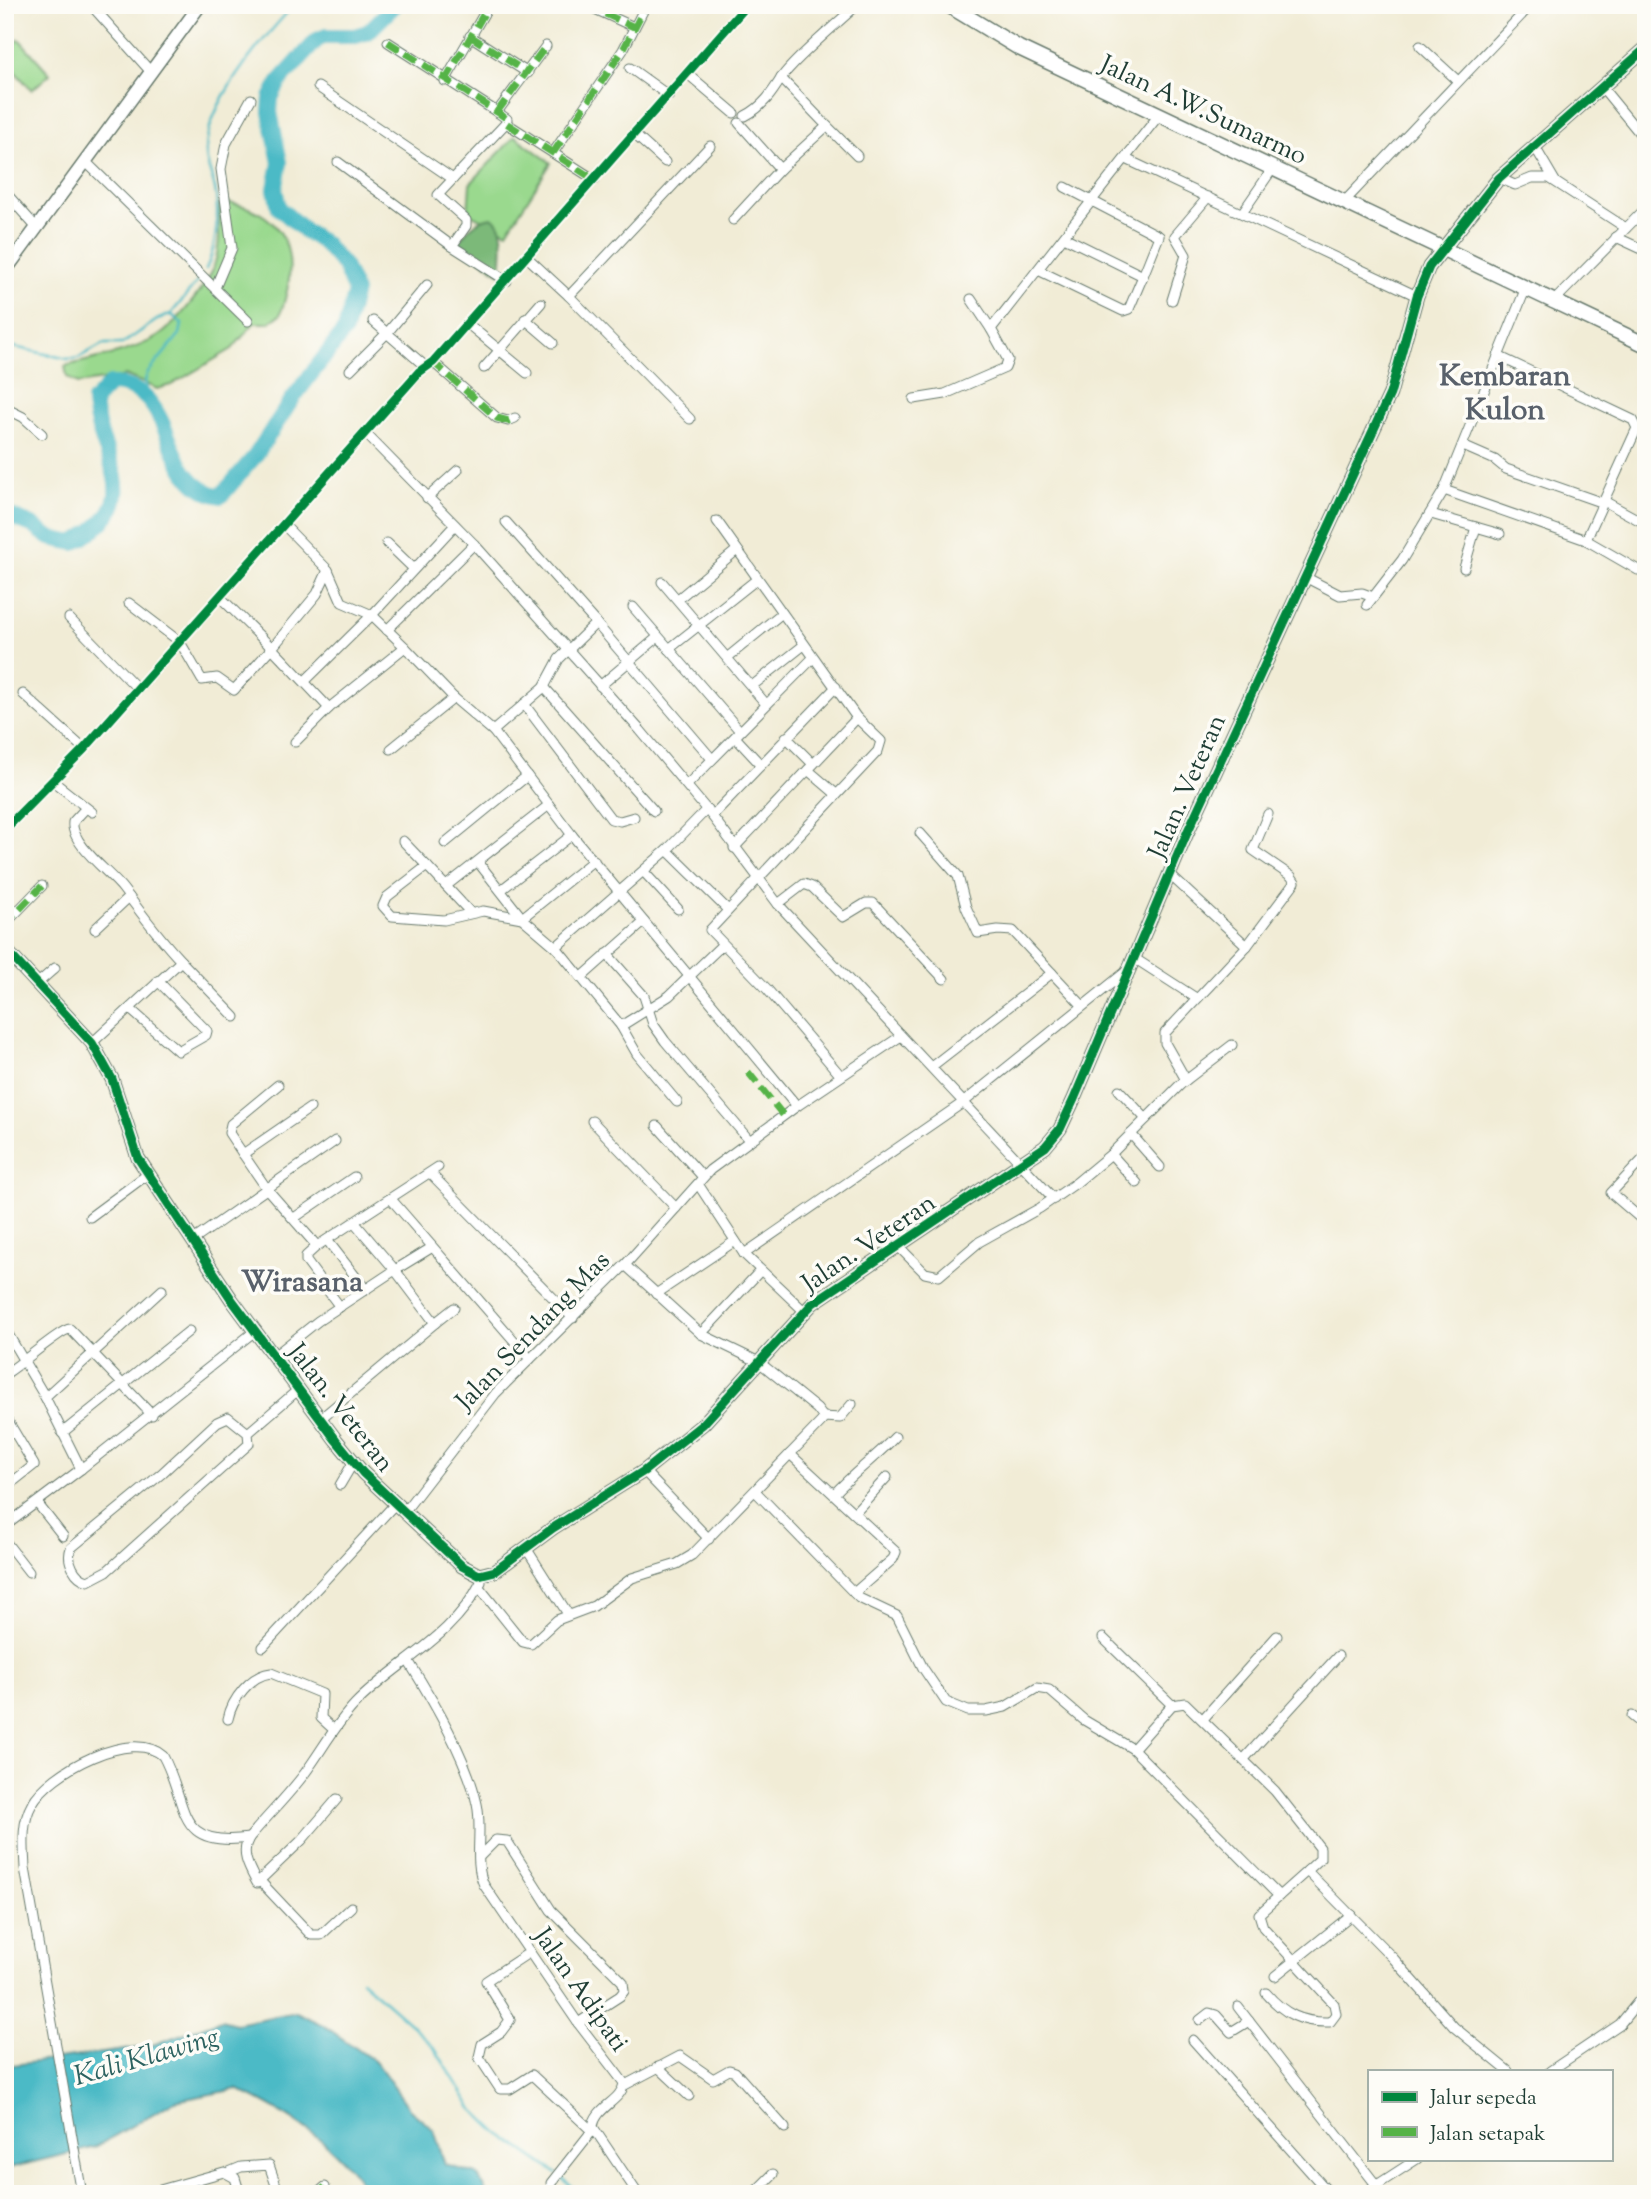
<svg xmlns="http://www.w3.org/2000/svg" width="1651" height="2199" viewBox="0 0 1651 2199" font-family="'Sorts Mill Goudy',serif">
  <rect width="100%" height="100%" fill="#fdfcf7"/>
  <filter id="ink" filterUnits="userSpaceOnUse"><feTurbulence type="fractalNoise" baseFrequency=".0143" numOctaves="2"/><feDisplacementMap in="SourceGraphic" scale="14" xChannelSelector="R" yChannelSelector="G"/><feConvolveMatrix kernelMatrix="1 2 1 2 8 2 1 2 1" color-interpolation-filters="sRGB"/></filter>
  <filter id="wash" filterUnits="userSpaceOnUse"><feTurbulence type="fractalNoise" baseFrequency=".00686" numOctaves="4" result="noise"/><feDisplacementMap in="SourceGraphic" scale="28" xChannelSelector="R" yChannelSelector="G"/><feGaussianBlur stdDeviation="1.57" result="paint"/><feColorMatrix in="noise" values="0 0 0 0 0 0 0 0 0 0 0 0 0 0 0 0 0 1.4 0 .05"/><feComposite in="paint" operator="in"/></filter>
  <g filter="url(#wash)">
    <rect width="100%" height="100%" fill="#f1ecd6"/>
    <g fill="#9ad98e" stroke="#5c8b61" stroke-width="2">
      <polygon points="19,39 50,74 32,90 5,61 5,52"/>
      <polygon points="515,136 551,163 507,232 468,213 470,184"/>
      <path d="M 220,201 C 288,210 302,255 280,315 L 268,323 L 254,323 L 232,349 L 171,385 L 157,389 L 127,376 L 78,384 L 67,377 L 65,366 C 95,358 130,353 157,337 C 174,327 204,288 212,271 C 221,251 219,222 220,201 Z"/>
    </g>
    <path fill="#7bb979" stroke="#4d7b56" stroke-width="2" d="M 492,217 C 508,228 501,253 502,271 L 499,273 L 458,243 C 466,230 476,219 492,217 Z"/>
    <path fill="#4cbac6" stroke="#367c7d" stroke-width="2" d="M 296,2012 L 323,2025 L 377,2063 L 411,2111 L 434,2130 L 445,2165 L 477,2174 L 487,2194 L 368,2194 C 339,2144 287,2113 237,2089 L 175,2101 L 95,2147 L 5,2169 L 5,2066 L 147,2047 L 221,2020 L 236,2024 Z"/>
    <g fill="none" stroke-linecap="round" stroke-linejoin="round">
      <g stroke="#4cbac6" stroke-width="2.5">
        <path d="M 206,269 C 216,248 219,217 216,195 C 215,181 206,167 206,153 C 205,104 262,40 294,5"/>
        <polyline points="5,345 68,359 78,358 103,344 122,344 157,320 171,314 198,281"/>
        <polyline points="149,398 145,381 147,374 180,334 182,324 171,314"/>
        <polyline points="361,1980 411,2024 435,2049 472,2108 498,2133 556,2173"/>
        <polyline points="561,2177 579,2194"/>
      </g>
      <path stroke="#4cbac6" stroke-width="16" d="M 5,514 L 32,525 L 50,538 L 74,543 C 153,497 98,463 94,401 L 110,384 C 181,385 156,484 221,496 L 255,456 L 293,398 L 345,330 L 355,291 L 344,266 L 324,243 L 305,231 L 279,208 L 275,189 L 280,163 L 270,112 L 271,98 L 279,82 L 317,40 L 326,36 L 355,36 L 368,32 L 395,5"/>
    </g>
  </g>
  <g filter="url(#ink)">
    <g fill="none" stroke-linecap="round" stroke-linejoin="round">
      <g stroke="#687a6d" stroke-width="11">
        <g id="street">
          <polyline points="91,5 151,72"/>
          <polyline points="586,5 634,27"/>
          <polyline points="470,36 528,73"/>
          <polyline points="388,42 497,112 507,119 506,123 595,180"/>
          <polyline points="1420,46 1458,81"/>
          <polyline points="630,68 669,96"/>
          <polyline points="688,74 734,113"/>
          <polyline points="445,81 489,5"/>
          <polyline points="1601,86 1646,141"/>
          <polyline points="318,87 453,179 438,195 466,220 466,226 452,246 507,281"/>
          <polyline points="497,112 546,46"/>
          <path d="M 745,116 C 763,107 772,93 782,77 C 794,59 839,22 857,5"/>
          <polyline points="739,123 780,169 827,126 781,78"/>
          <polyline points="827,126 857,156"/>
          <polyline points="635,135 665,162"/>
          <polyline points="1535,147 1555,181"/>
          <polyline points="553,153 623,50 646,5"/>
          <polyline points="1126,159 1417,296"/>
          <polyline points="85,161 248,321"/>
          <polyline points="338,162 452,246"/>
          <polyline points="1499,178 1515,185 1532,178 1549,178 1626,228"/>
          <polyline points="453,179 506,123"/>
          <polyline points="1065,187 1159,236 1143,276"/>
          <polyline points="5,192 36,227"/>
          <polyline points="1344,202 1531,5"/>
          <polyline points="1242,213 1273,168"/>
          <polyline points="733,220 780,169"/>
          <polyline points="1616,237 1646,251"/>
          <polyline points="528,258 569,296"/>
          <polyline points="1038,270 1123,311 1129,309 1143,276 1064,237"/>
          <polyline points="215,288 232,248 221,169 226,144 251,99"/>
          <polyline points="971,299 991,329"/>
          <polyline points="1172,300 1186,255 1175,236 1208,197"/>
          <polyline points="1552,303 1646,208"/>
          <polyline points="525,319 553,343"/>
          <polyline points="373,321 426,367"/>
          <polyline points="468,324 527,373"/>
          <polyline points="433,362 497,418 508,421 515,418"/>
          <polyline points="484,368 541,303"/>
          <polyline points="350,370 388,332 427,285"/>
          <polyline points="914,399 945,394 1005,368 1008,360 991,329 1159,115"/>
          <polyline points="5,408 23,417 42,434"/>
          <polyline points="690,419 569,296 710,146"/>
          <polyline points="366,434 474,544 640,730 712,816 778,904 1054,1199"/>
          <polyline points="1463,446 1495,460 1506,469 1603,503"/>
          <polyline points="1444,490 1586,540 1637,428 1633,420 1498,356"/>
          <polyline points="427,498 458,470"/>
          <polyline points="1604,501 1646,524"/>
          <polyline points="1431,514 1500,534"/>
          <polyline points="717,521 857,718 881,741 878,751 710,930 767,989 841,1076"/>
          <polyline points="506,522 596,623 559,659 544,687 493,731 572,835 797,1106"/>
          <polyline points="283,524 328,570 342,602 372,615 455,525"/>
          <polyline points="1586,540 1638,570"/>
          <polyline points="387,543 414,569"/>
          <polyline points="1464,568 1476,527"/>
          <polyline points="1305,577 1340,595 1362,593 1373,597"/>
          <polyline points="662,582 766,704"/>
          <polyline points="220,597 272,648 317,594 328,570"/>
          <polyline points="678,599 737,550"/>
          <polyline points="129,603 180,642 202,680 217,678 234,690 272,648 329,708"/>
          <polyline points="1367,605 1402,560 1444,490 1525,290"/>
          <polyline points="633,607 740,731"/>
          <polyline points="69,618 138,689"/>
          <polyline points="596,623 712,759"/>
          <polyline points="387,630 474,544"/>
          <polyline points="405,647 454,698 493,731"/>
          <polyline points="669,649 756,580"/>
          <polyline points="728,657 782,613"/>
          <polyline points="600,686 658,637"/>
          <polyline points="752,686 804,645"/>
          <polyline points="544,687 654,811"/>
          <polyline points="23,694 84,749"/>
          <polyline points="524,704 611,819 620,821 634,817"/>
          <polyline points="735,737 761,765"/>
          <polyline points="786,737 813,764"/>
          <polyline points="295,742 329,708 405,647 372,615 305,681"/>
          <polyline points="391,749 454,698"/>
          <polyline points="808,770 836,794"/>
          <polyline points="54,782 92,812"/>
          <polyline points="687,785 813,658"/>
          <path d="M 85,809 L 73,822 C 70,844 111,873 123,889 C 142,914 159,938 181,961"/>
          <polyline points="707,809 667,850 728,910"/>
          <polyline points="712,816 836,687"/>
          <polyline points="5,829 84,749 419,372 433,362 747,5"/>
          <polyline points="920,833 958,876 966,907 978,933 998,930 1013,931 1052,973"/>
          <polyline points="403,841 427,866"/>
          <polyline points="445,843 527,776"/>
          <polyline points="734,848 857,718"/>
          <polyline points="667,850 556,947 621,1026 637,1054 677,1102"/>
          <polyline points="478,862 522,918 594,860"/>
          <polyline points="644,872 678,909"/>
          <polyline points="1169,874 1247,946 1165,1033 1165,1043 1186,1080"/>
          <polyline points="446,886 549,805"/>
          <polyline points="501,890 572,835"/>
          <polyline points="778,904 804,884 812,887 843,917 866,903 873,903 944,979"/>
          <polyline points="470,912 427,866 387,897 383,906 392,916 444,920 483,911 522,918 556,947"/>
          <polyline points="5,924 42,886"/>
          <polyline points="95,929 129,897"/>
          <polyline points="1247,946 1295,882 1291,876 1253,850 1268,814"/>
          <polyline points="607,954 644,996 653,1024 665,1041 749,1140"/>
          <polyline points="1134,958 1196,998"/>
          <polyline points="582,977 644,922"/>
          <polyline points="38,983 55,968"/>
          <polyline points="130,1009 178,1051 206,1035 207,1031 158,981"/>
          <polyline points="621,1026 669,996 722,945"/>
          <polyline points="92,1043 181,961 235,1017"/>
          <polyline points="931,1067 1052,973 1082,1005"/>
          <polyline points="1119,1090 1146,1119"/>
          <polyline points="310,1108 243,1154 267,1189 317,1246 438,1167"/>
          <polyline points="592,1121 676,1208"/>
          <polyline points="657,1126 703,1177"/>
          <polyline points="1131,1134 1160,1167"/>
          <polyline points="243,1154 229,1133 231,1124 278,1085"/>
          <polyline points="1111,1154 1137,1183"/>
          <polyline points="1646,1156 1611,1193 1646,1223"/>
          <polyline points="430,1173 573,1318"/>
          <polyline points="698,1184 744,1254 804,1311"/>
          <polyline points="391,1199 530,1359"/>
          <polyline points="90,1217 148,1174"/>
          <polyline points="294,1218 354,1177"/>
          <polyline points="327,1240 366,1290"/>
          <polyline points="192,1241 335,1141"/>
          <polyline points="317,1246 306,1256 306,1261 340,1307"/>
          <polyline points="898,1246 925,1273 939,1276 979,1242 1040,1208 1076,1183 1111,1154 1181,1084 1232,1045"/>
          <polyline points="431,1248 395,1270 435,1323 454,1308"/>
          <polyline points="744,1254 964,1102 1128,970"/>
          <polyline points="162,1290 45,1397 81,1469 255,1331"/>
          <polyline points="656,1294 735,1241"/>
          <polyline points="5,1329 45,1397"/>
          <polyline points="701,1334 760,1271"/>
          <polyline points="274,1356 318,1321 395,1270 355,1223"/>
          <path d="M 5,1374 C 19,1366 61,1329 70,1329 L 152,1415"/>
          <polyline points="5,1416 34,1465 5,1488"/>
          <polyline points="823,1417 840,1418 852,1404"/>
          <polyline points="320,1419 435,1323"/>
          <polyline points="62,1433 189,1331"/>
          <path d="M 248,1433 L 228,1417 L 217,1422 L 161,1474 L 71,1548 C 66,1561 75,1578 88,1581 L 107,1571 L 249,1444 L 248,1433 L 299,1389"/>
          <polyline points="790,1454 896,1552 893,1559 854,1593"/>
          <polyline points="644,1471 709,1539"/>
          <polyline points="340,1485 353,1463"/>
          <polyline points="756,1492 859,1598 897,1616 923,1668 946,1702 968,1711 986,1711 1005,1707 1037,1688 1049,1690 1084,1720 1133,1749 1279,1896 1307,1871 1393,1958 1454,2027 1508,2071"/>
          <path d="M 834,1494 C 854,1472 875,1458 895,1437"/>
          <polyline points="37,1503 63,1536"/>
          <polyline points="404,1512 496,1393 625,1265 710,1170 797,1106 901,1036"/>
          <polyline points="854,1513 887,1477"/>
          <polyline points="5,1526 81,1469"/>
          <polyline points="5,1541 29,1572"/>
          <polyline points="526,1548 568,1614"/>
          <polyline points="479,1587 523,1642 531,1644 557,1620 594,1606 632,1578 677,1564 692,1555 822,1421 823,1417 817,1409 759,1362 701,1334 625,1265"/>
          <polyline points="1103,1638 1172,1705"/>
          <polyline points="263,1647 395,1504"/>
          <path d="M 409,1662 C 434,1702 467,1758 477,1804 C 483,1830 473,1861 484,1885 L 578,2023 L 624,2083 C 622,2101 595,2107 593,2127 L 638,2194"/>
          <polyline points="1632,1716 1646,1727"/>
          <path d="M 228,1719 C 232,1699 251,1675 271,1673 L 322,1694 L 321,1718 L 333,1729"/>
          <polyline points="1203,1719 1277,1636"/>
          <polyline points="1133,1749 1172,1705 1185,1703 1275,1791 1320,1848 1320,1859 1307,1871"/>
          <polyline points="1244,1759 1338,1656"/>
          <path d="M 337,1799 L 302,1840 L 257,1883 C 249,1868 240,1853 249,1838 C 267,1816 288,1796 305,1773 C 322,1750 335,1725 355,1704 C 396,1662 453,1638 481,1582"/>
          <polyline points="480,1856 496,1840 507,1841 551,1910 623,1982 624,1991 620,1996 578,2023"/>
          <polyline points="260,1881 311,1935 321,1935 351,1907"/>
          <polyline points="530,1952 486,1981 510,2020 501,2032 482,2044 479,2057 500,2089 510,2089 532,2075 592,2131"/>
          <polyline points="1275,1976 1351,1915"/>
          <path d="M 1266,1993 C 1284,2014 1302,2023 1330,2022 L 1336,2014 L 1334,2004 L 1263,1927 L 1259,1914 L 1279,1896"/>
          <polyline points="1238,2007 1377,2186"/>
          <polyline points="1200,2020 1209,2013 1216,2015 1231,2032 1249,2021"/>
          <polyline points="1193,2040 1330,2194"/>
          <polyline points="658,2067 689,2096"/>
          <polyline points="1550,2071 1620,2024 1646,1992"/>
          <polyline points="625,2085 680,2056 713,2079 729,2070 735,2072 785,2128"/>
          <polyline points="229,2172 241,2167 269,2165 279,2194"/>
          <polyline points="551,2183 592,2131 596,2133"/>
          <path d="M 82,2194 L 25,1868 C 24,1847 21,1823 32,1804 C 49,1772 133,1727 163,1756 C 190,1806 173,1848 249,1838"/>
          <polyline points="146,2194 224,2172 235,2178 240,2194"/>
          <polyline points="317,2194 325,2187"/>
          <polyline points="753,2194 773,2174"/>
          <polyline points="1363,2194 1417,2159"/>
        </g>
      </g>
      <g stroke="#687a6d" stroke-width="15">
        <g id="secondary">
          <polyline points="5,271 200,5"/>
          <polyline points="5,949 92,1043 112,1079 138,1158 232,1300 336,1440 363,1473 462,1566 479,1575 495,1571 553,1528 644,1471 703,1424 813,1303 1045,1147 1060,1129 1074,1099 1187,833 1390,394 1417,296 1429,267 1499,178 1646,48"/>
        </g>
      </g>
      <g stroke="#687a6d" stroke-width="17">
        <polyline id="primary" points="948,5 1019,48 1646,345"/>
      </g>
      <use href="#street" stroke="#fff" stroke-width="9"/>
      <use href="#secondary" stroke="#fff" stroke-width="12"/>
      <use href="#primary" stroke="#fff" stroke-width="14"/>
      <g stroke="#55b346" stroke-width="7" stroke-dasharray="14 7" stroke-linecap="butt">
        <polyline points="586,5 634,27"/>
        <polyline points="470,36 528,73"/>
        <polyline points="388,42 497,112 507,119 506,123 595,180"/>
        <polyline points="445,81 489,5"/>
        <polyline points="497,112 546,46"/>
        <polyline points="553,153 623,50 646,5"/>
        <polyline points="433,362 497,418 508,421 515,418"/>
        <polyline points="5,924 42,886"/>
        <polyline points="748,1072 783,1115"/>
        <polyline points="317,2194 325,2187"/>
      </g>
      <g stroke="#fdfcf7" stroke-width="13">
        <g id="cycleway">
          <polyline points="5,829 84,749 419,372 433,362 747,5"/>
          <polyline points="5,949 92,1043 112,1079 138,1158 232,1300 336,1440 363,1473 462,1566 479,1575 495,1571 553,1528 644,1471 703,1424 813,1303 1045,1147 1060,1129 1074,1099 1187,833 1390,394 1417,296 1429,267 1499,178 1646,48"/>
        </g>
      </g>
      <use href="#cycleway" stroke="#00873e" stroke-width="9"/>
    </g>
  </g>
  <g text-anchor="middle" stroke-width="7" stroke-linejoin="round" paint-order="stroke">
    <g font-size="26" fill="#1f3d34" stroke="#fdfcf7">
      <text transform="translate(1204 109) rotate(25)" y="9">Jalan A.W.Sumarmo</text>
      <text transform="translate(1186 786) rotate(-66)" y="9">Jalan. Veteran</text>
      <text transform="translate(868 1242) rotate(-34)" y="9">Jalan. Veteran</text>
      <text transform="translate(532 1330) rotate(-46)" y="9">Jalan Sendang Mas</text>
      <text transform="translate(342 1407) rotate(52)" y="9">Jalan. Veteran</text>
      <text transform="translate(582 1989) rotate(55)" y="9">Jalan Adipati</text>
    </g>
    <g font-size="28" font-style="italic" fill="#2c6260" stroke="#fdfcf7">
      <text transform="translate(146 2055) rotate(-16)" y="10">Kali Klawing</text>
    </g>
    <g font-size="30" font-weight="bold" fill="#59616b" stroke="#fdfcf7">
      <text x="1505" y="385">Kembaran<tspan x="1505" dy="34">Kulon</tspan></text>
      <text x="302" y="1291">Wirasana</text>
    </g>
  </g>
  <rect width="1651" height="2199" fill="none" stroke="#fdfcf7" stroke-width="28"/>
  <rect x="1368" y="2070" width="245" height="91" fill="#fdfcf7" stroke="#a4b0a9" stroke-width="2"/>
  <rect x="1382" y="2092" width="35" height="10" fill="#00873e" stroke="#a4b0a9" stroke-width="2"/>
  <text x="1430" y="2104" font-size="21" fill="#1f3d34">Jalur sepeda</text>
  <rect x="1382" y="2127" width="35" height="10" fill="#55b346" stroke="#a4b0a9" stroke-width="2"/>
  <text x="1430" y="2140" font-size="21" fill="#1f3d34">Jalan setapak</text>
</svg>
